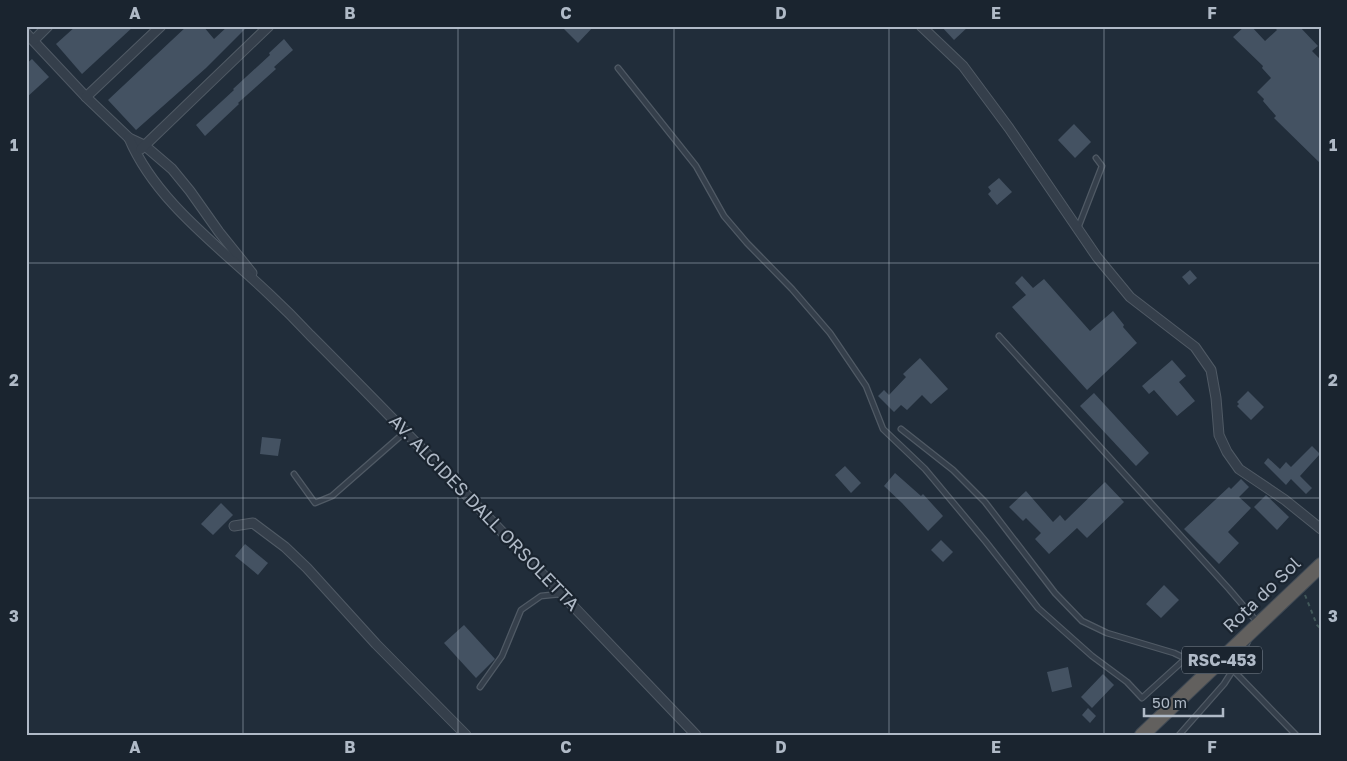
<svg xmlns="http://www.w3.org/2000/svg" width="1347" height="761" viewBox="0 0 1347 761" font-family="'Golos Text',sans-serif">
  <rect width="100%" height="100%" fill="#212d3a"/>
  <g fill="#445262">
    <polygon points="76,26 134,26 82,74 56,44"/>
    <polygon points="187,26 203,26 214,39 228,26 248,26 206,68 136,130 108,100"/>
    <polygon points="561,26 594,26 578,43"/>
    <polygon points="941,26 969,26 954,40"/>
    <polygon points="1245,26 1251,26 1265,41 1277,30 1273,26 1299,26 1318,46 1312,51 1321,60 1321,164 1274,118 1276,116 1263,101 1264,99 1257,92 1271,78 1262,68 1263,66 1233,37"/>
    <polygon points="284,39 293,50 274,67 276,69 238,103 239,104 205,136 196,125 234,90 233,89 270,55 269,53"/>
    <polygon points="32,59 49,77 26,98 26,64"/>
    <polygon points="1074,124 1091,142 1075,158 1058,140"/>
    <polygon points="999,178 1012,192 997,205 988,194 991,191 988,187"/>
    <polygon points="1190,270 1197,278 1189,285 1182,277"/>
    <polygon points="1022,276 1033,288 1044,279 1090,331 1113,311 1124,325 1123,327 1137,343 1087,390 1012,307 1026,295 1015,283"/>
    <polygon points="920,358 948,389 931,404 922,395 907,410 901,405 894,412 878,396 884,390 889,395 906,377 903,374"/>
    <polygon points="1172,360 1186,376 1179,382 1195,401 1177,416 1154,390 1149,394 1142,386"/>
    <polygon points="1248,391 1264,407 1251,420 1237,406 1239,404 1237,402"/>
    <polygon points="1094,393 1149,453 1136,466 1080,406"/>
    <polygon points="262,437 281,439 278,456 260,454"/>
    <polygon points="1312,446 1320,454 1300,476 1312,488 1306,494 1291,479 1286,485 1264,463 1268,458 1280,469 1286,462 1291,467"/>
    <polygon points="845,466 861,483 851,493 835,475"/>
    <polygon points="895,473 921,496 923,494 943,516 928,531 902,503 884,486"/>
    <polygon points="1241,479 1249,487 1239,497 1251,508 1228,532 1239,543 1219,564 1184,529 1229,487 1231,489"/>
    <polygon points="1105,482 1124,502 1087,538 1077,528 1049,554 1035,539 1041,533 1026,518 1023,521 1009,507 1026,491 1053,522 1060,515 1065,521"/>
    <polygon points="1266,495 1289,517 1277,530 1254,507"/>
    <polygon points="221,503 233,515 213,535 201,524"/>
    <polygon points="941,540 953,552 943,562 931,550"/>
    <polygon points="245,544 268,563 258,575 235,556"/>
    <polygon points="1164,585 1179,600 1161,618 1146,604"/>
    <polygon points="464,625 495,659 476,678 444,643"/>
    <polygon points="1068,667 1072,687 1052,692 1047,672"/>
    <polygon points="1103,674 1114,685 1092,708 1081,697"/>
    <polygon points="1088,708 1096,716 1090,723 1082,715"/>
  </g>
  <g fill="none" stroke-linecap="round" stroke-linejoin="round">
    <g stroke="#505a65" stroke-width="7">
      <g id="service">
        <polyline points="618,68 696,166 724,216 747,243 792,289 830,333 866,386 883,429 925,469 986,542 1038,608 1092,656 1127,682 1142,698 1185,659"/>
        <polyline points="1078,228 1102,166 1096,158"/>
        <polyline points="999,336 1229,589 1258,623"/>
        <polyline points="901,429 953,470 985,502 1055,593 1082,621 1107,633 1174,653 1209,670"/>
        <polyline points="294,474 315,503 332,496 405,432"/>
        <polyline points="1233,670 1296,735"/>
        <polyline points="480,687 502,656 521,610 541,596 560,594"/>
        <polyline points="1179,735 1224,684 1238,662 1248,641"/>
      </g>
    </g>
    <g stroke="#505a65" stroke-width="11">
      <g id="minor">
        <polyline points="921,26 963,66 1009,128 1097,257 1130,297 1195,347 1211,370 1216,398 1219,435 1227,452 1239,469 1285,500 1321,529"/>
        <polyline points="26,33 86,97 129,138 144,145 172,169 190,191 219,232 252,273"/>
        <polyline points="34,40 48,26"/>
        <polyline points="86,97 161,26"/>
        <path d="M 129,138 C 156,202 220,247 269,294 C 283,307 297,321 310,335 C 441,466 568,601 696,735"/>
        <polyline points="141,149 269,26"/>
        <polyline points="234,526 253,523 285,547 307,568 376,644 466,735"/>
      </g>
    </g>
    <g stroke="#404a55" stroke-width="16">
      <polyline id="trunk" points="1142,735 1321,565"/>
    </g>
    <polyline stroke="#415759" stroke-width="2" stroke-dasharray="4 4" stroke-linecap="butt" points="1305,595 1317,625 1321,629"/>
    <use href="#service" stroke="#353f4b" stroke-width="4.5"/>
    <use href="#minor" stroke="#353f4b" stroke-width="9"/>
    <use href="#trunk" stroke="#62605e" stroke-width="14"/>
  </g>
  <path fill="none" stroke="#b0bac7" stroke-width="1" stroke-opacity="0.55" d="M 243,26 L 243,735M 458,26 L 458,735M 674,26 L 674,735M 889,26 L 889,735M 1104,26 L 1104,735M 26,263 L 1321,263M 26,498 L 1321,498"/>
  <g text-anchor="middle" stroke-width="4.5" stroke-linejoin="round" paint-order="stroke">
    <rect fill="#1a242f" stroke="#838d99" stroke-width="1" x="1182" y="646.5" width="80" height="27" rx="4"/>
    <g font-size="16" font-weight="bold" fill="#b0bac7">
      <text x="1222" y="666">RSC-453</text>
    </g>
    <g font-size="18" fill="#b0bac7" stroke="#1a242f">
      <text transform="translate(484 513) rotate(46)" y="6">AV. ALCIDES DALL ORSOLETTA</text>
      <text transform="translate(1262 595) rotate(-44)" y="6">Rota do Sol</text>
    </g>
  </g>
  <rect width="1347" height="761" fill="none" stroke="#1a242f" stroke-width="55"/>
  <path d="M1144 708v8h79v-8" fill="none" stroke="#b0bac7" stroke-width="2.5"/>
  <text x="1152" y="708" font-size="15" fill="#b0bac7" stroke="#1a242f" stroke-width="4" paint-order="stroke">50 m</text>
  <rect x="28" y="28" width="1292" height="706" fill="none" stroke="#b0bac7" stroke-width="2"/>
  <g font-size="16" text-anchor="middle" font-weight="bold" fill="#b0bac7">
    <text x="135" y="19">A</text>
    <text x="350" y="19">B</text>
    <text x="566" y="19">C</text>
    <text x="781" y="19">D</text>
    <text x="996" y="19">E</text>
    <text x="1212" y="19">F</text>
    <text x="14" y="151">1</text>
    <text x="1333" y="151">1</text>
    <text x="14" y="386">2</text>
    <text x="1333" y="386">2</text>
    <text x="14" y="622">3</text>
    <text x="1333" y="622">3</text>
    <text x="135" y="753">A</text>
    <text x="350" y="753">B</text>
    <text x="566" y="753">C</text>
    <text x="781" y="753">D</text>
    <text x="996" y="753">E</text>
    <text x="1212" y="753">F</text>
  </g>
</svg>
